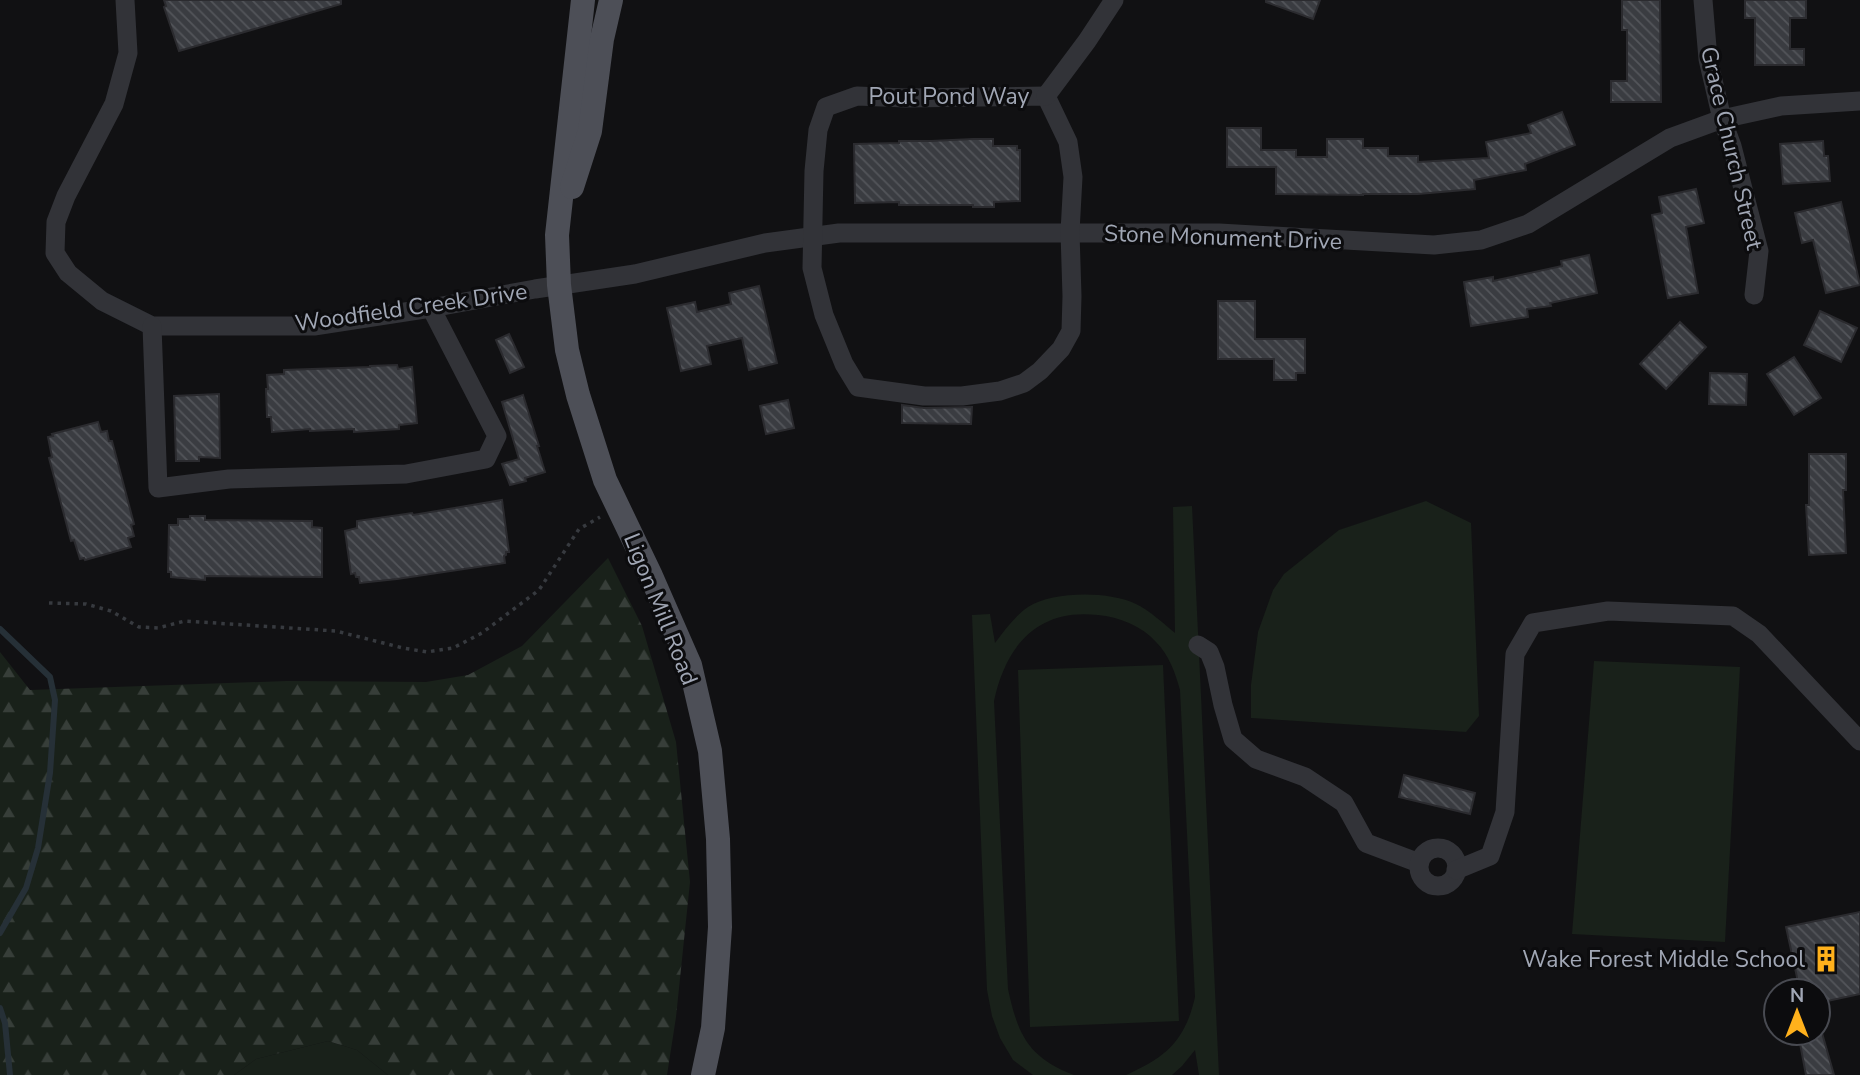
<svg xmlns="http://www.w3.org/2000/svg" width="1860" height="1075" viewBox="0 0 1860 1075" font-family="'Nunito Sans',sans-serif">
  <defs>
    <pattern id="forest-firs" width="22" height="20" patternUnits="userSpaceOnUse" patternTransform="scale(1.75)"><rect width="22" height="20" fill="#19211a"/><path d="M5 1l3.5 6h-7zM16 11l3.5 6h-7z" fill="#373e39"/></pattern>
    <pattern id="building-back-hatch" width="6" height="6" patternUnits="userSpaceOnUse" patternTransform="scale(1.75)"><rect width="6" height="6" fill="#3a3c41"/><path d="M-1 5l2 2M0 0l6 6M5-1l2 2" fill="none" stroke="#53555a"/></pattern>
  </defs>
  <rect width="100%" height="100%" fill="#111113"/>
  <g fill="#19211a">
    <polygon points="1426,501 1471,523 1479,716 1466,732 1251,718 1251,685 1258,632 1273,590 1284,574 1339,530"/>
    <path d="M 1192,506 L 1219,1075 L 1199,1075 L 1195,1050 L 1182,1066 L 1172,1075 L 1126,1075 C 1166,1057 1185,1041 1195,997 L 1180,690 C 1175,672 1169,655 1156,642 C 1142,626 1119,617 1098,615 C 1038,608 1006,645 994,701 L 1008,989 C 1018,1035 1028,1057 1074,1075 L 1033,1075 L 1013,1060 L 1000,1038 L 992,1016 L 987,990 L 972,615 L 990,614 L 995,643 C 1005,630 1015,616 1028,607 C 1053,591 1109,591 1136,604 C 1150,611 1163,623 1175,633 L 1173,507 Z"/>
    <polygon points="1594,661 1740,667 1725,942 1572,934"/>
    <polygon points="1163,665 1179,1021 1030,1027 1018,670"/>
    <polygon points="328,1041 357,1050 388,1075 234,1075 256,1059"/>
  </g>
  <polygon fill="url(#forest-firs)" points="608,558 642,626 676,742 690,882 676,1017 667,1075 388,1075 357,1050 328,1041 256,1059 234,1075 0,1075 0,652 30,690 287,681 426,682 468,675 522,646"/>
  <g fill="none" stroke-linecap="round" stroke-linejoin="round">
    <g stroke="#263037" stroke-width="6">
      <polyline points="0,629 50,677 55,700 50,773 38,848 26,888 0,933"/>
      <polyline points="0,1008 5,1023 10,1075"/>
    </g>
  </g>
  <g fill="url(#building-back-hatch)" stroke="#2b2b2f" stroke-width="2">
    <polygon points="164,0 341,0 341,4 179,51 164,7 166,6"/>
    <polygon points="1266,0 1320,0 1313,19 1266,2"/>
    <polygon points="1622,0 1660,0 1661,102 1611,102 1611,81 1627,81 1627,30 1622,30"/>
    <polygon points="1745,0 1806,0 1806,18 1790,18 1790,49 1804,49 1804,65 1755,65 1755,18 1745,18"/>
    <polygon points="1562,112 1575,145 1525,164 1526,170 1474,180 1475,189 1418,194 1363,194 1363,195 1276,194 1276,167 1227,167 1227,128 1261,128 1261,150 1296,150 1296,157 1327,157 1327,139 1363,139 1363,148 1388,148 1388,156 1418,156 1418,162 1489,158 1486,142 1531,133 1528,125"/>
    <polygon points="973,139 993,139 993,146 1017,146 1017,150 1020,150 1020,201 994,202 994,207 973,207 973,205 899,205 899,202 855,203 854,144 899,143 899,141 931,141"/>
    <polygon points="1823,141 1824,156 1828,156 1830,181 1783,184 1780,144"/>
    <polygon points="1696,189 1704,223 1686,227 1698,293 1668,298 1652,215 1662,213 1659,197"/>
    <polygon points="1841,202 1860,285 1826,293 1813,240 1802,243 1795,213"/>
    <polygon points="1589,255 1597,293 1550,303 1551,306 1527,309 1528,317 1471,326 1464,282 1493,277 1493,281 1562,266 1561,261"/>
    <polygon points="759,286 777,363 749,370 742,338 707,346 711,364 681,371 667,308 695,302 697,312 731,304 729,293"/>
    <polygon points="1218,301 1255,301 1255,339 1305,339 1305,373 1296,373 1296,380 1274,380 1274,359 1218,359"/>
    <polygon points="1820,311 1857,328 1841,362 1804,345"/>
    <polygon points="1680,322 1706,347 1666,389 1640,364"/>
    <polygon points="509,334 524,367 510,373 496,340"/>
    <polygon points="1794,357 1821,398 1794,415 1767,374"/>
    <polygon points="397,365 398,369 412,367 417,423 399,425 399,429 354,432 354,429 310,431 310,429 272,432 271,417 267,417 266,389 268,389 267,375 284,374 284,370 370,367 370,366"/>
    <polygon points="1710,373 1747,374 1746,405 1709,404"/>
    <polygon points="219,394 220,458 199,457 199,461 176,461 174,396"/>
    <polygon points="523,395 539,446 537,446 545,472 525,478 526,481 510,485 502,464 519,459 502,402"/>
    <polygon points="788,400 794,428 766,434 760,406"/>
    <polygon points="902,405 924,408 972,407 971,424 902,423"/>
    <polygon points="98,422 101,432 107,431 109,441 112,441 134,524 131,525 134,536 128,538 131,547 85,560 84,558 80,559 74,540 71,541 49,458 52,457 48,437 53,436 52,434"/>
    <polygon points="1809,454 1846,454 1846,490 1843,490 1846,553 1809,555 1806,505 1809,505"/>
    <polygon points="502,500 509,552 506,552 506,555 504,556 505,563 397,579 360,583 359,577 356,577 355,573 351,574 345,531 357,528 357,521 412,513 413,515"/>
    <polygon points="190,516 205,516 205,520 312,521 312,527 322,528 322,577 205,576 205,580 171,577 171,572 168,572 169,525 178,525 178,519 190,519"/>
    <polygon points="1404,775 1475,793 1470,814 1399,797"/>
    <polygon points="1860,912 1860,994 1818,1003 1818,991 1800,991 1786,927"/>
    <polygon points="1798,1033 1822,1033 1834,1075 1806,1075"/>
  </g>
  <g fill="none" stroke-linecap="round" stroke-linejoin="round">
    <polyline stroke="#373a3f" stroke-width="3.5" stroke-dasharray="3.5 5" stroke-linecap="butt" points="49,603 86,604 111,611 139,627 158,628 185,621 336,631 403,648 427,652 453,648 482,633 539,590 579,529 600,517"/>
    <g stroke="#323338" stroke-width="19">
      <polyline points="125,0 128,53 114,104 66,196 56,222 55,253 68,273 102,301 152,326 314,326 431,308 535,289 635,274 765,243 839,233 1219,233 1434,245 1481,240 1528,224 1670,138 1722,119 1781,106 1860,101"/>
      <polyline points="1703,0 1708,59 1722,119 1732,146 1759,251 1754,295"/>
      <polygon points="857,96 906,98 1046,96 1068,142 1073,177 1070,232 1072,296 1071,331 1061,349 1040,371 1024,383 1000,391 962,396 924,396 858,387 844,364 824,315 812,268 814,171 818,130 826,107"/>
      <polyline points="1046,96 1087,41 1114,0"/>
      <polyline points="152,326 158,488 229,479 406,474 486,459 497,436 431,308"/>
      <polyline points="1198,645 1209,652 1215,667 1223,705 1233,739 1256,759 1305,777 1344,803 1366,843 1419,863"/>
      <circle cx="1438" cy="867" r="19"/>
      <polyline points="1456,870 1490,856 1505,812 1515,654 1533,623 1608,611 1733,616 1759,634 1860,741"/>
    </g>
    <g stroke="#4d4f57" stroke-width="24">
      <polyline points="583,0 557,235 559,285 567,350 578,395 605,480 651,576 690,665 710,751 718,839 720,927 713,1028 703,1075"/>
      <polyline points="572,187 590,131 602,39 611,0"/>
    </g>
  </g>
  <defs>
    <g id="building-bare" transform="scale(2.1)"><path d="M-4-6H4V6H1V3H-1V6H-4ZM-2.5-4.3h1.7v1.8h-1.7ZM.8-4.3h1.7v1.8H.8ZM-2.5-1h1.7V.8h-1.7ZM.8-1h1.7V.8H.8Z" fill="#ffb11c" stroke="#0c0c0e" stroke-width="2.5" paint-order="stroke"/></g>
  </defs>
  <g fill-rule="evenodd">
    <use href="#building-bare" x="1826" y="959"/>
  </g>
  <g text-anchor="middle" stroke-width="6" stroke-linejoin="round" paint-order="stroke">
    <g font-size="23" fill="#a1a7b5" stroke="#0c0c0e">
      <text x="949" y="104">Pout Pond Way</text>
      <text transform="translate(1732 148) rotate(77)" y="8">Grace Church Street</text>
      <text transform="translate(1223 237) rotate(2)" y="8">Stone Monument Drive</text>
      <text transform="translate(411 307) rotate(-8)" y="8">Woodfield Creek Drive</text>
      <text transform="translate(661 609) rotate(68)" y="8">Ligon Mill Road</text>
    </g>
    <g font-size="23" fill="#a1a7b5" stroke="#0c0c0e" text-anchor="end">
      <text x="1805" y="967">Wake Forest Middle School</text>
    </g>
  </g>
  <g transform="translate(1797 1012)"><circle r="33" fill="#0c0c0e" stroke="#484a51" stroke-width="2"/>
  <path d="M0-5L12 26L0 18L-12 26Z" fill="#ffb11c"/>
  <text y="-10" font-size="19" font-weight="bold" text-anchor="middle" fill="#a1a7b5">N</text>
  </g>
</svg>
